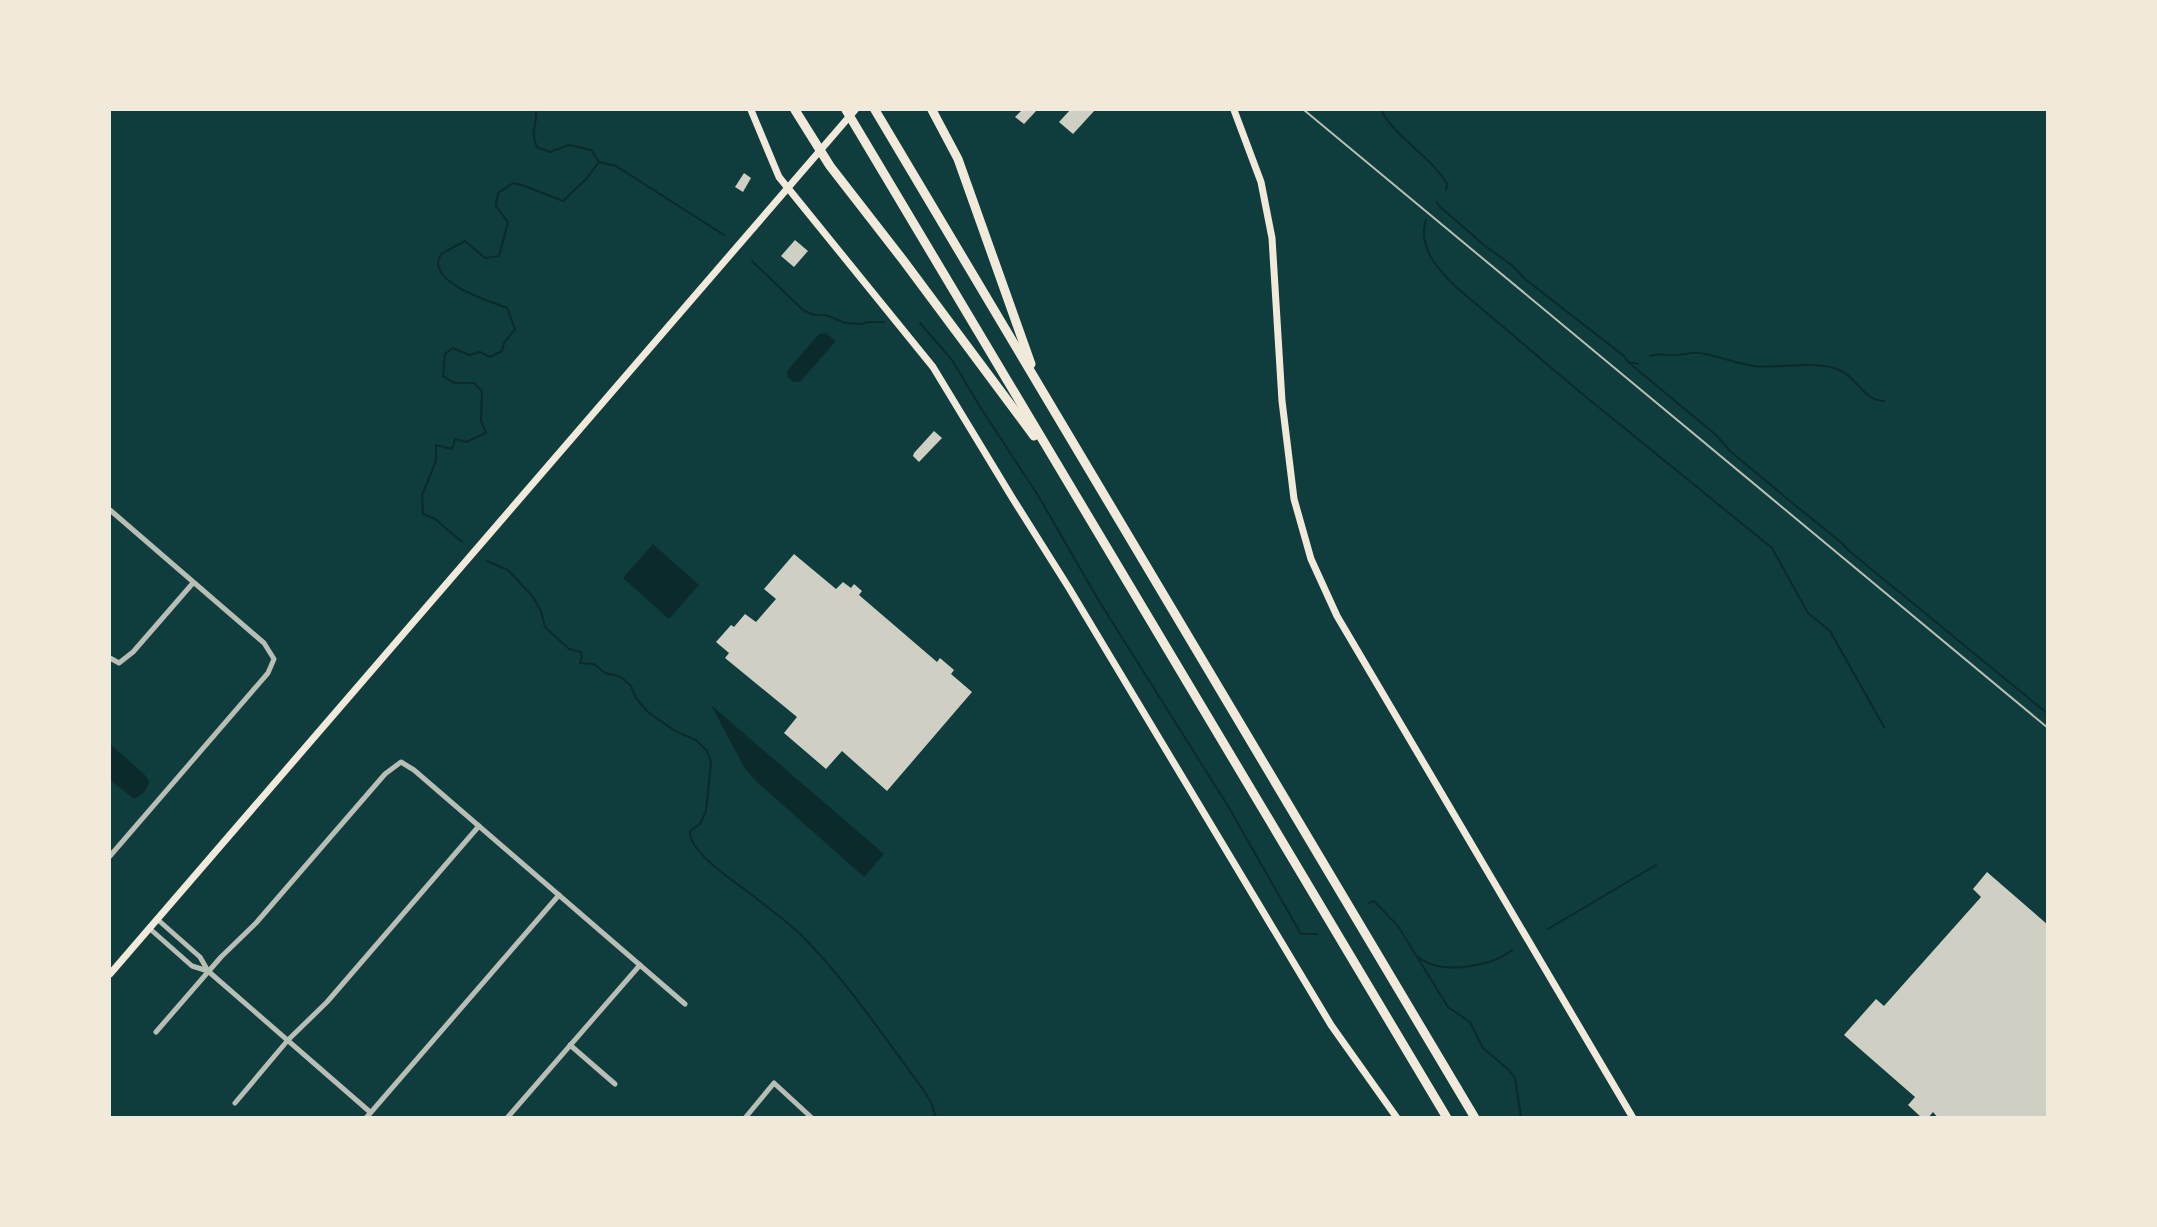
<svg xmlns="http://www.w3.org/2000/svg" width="2157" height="1227" viewBox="0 0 2157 1227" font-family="'Noto Serif',serif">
  <rect width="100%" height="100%" fill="#0f3d3e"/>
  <g fill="#0a2a2b">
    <polygon points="826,333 836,341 800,382 794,382 788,378 787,371 819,334"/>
    <polygon points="653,544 699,585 669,619 623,578"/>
    <polygon points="711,705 884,854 864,877 757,782 745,769"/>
    <path d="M 110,744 L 144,774 L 149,781 C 148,791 141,795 134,799 L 110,780 Z"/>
  </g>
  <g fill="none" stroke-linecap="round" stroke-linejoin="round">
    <g stroke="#0a2a2b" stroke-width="2">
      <path d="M 536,110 C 538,126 529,128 537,147 L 550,152 L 569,145 L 591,150 L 599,162 L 616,166 L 724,235"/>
      <path d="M 1381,110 C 1396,139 1430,155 1447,184 L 1446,190"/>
      <polyline points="1437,202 1438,205 1484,245 1513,266 1525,279 1624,356 1628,362 1638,364"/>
      <path d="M 1426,220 C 1417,246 1438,270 1456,287 L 1580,392 L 1772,548 L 1808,613 L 1830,631 L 1884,727"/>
      <polyline points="752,261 803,310 814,315 826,315 845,323 862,324 868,322 884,322"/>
      <polyline points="920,323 952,360 982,410 1039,497 1099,601 1228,806 1301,934 1317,934"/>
      <path d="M 1650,356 C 1659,353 1663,355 1672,355 C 1681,356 1690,352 1700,353 C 1718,356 1735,363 1754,366 C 1780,369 1810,360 1837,369 C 1857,376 1862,400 1884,401"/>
      <polyline points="1628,362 1716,435 1730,451 1796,506 1842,543 1848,550 2048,714"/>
      <path d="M 462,542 L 435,519 L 423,514 L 422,495 L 436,461 L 436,445 L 452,449 L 455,439 L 466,442 L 486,433 L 481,421 L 482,391 L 474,383 L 454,383 L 443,376 L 445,354 L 453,348 L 469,355 L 480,352 L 490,357 L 502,351 L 504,343 L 515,329 L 507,308 C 489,301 439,286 438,263 C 438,260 440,257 441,254 L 465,241 L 485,258 L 499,256 L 508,222 L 496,206 L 498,193 L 513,183 L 522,185 L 563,201 L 587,178 L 599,162"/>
      <path d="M 487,561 L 508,570 L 533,597 L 541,611 L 545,627 L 569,649 L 581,652 L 582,656 L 580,663 L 594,664 L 605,673 L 621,677 L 631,686 L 636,698 L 648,712 L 675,731 L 696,740 L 707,751 L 711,762 L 706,811 L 700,824 L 690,831 C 688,853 740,885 756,898 C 771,910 788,922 802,936 C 847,981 884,1037 922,1088 L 931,1102 L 936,1118"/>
      <polyline points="1369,903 1374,901 1398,926 1448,1007 1470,1022 1483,1048 1509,1070 1515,1078 1521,1118"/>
      <polyline points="1548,929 1656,865"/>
      <path d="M 1417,956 C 1436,973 1469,968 1492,961 C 1499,959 1506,954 1513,950"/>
    </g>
  </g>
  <g fill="#cfcfc3">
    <polygon points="1022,110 1037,110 1024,124 1015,117"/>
    <polygon points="1070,110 1095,110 1073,134 1059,122"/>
    <polygon points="744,173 751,178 743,192 735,187"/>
    <polygon points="795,240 808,251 794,267 781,256"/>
    <polygon points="934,431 942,438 919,462 913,456 914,453"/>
    <polygon points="794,554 836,589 843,582 851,588 854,584 862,591 859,595 937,662 940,658 954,670 951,674 972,692 887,791 842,751 826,769 784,733 797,717 725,658 729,653 716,642 731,625 734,627 745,614 756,622 776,599 764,589"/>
    <polygon points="1987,872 2048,925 2048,1118 1938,1118 1933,1112 1928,1118 1922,1118 1908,1105 1915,1097 1844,1035 1876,999 1884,1006 1981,897 1973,889"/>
  </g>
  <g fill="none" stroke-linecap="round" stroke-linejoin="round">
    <polyline stroke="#b8beb3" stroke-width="2" points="1304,110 2048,728"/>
    <g stroke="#b8beb3" stroke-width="5">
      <polyline points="110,510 264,643 274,659 268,673 110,856"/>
      <polyline points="110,658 119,663 133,652 193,583"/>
      <polyline points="157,919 200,957 208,971 370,1112"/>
      <polyline points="149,928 192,966 208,971"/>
      <polyline points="156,1032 221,957 256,923 385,774 401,762 414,770 685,1004"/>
      <polyline points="570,1045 615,1084"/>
      <polyline points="235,1103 288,1040 327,1002 479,826"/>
      <polyline points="366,1118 559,895"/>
      <polyline points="507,1118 640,965"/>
      <polyline points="745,1118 774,1083 812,1118"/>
    </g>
    <g stroke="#f1e9da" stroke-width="7">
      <polyline points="751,110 779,177 933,367 1013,499 1069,588 1331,1025 1397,1118"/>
      <polyline points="1234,110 1261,182 1272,238 1282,401 1294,499 1311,559 1337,616 1633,1118"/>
      <polyline points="110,974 855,110"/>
    </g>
    <g stroke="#f1e9da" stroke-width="9">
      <polyline points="795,110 830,166 903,260 1034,436"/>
      <polyline points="846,110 1447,1118"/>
      <polyline points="875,110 1475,1118"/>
      <polyline points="932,110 958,159 1031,364"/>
    </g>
  </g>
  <rect width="2157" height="1227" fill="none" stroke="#f1e9da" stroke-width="222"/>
</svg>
